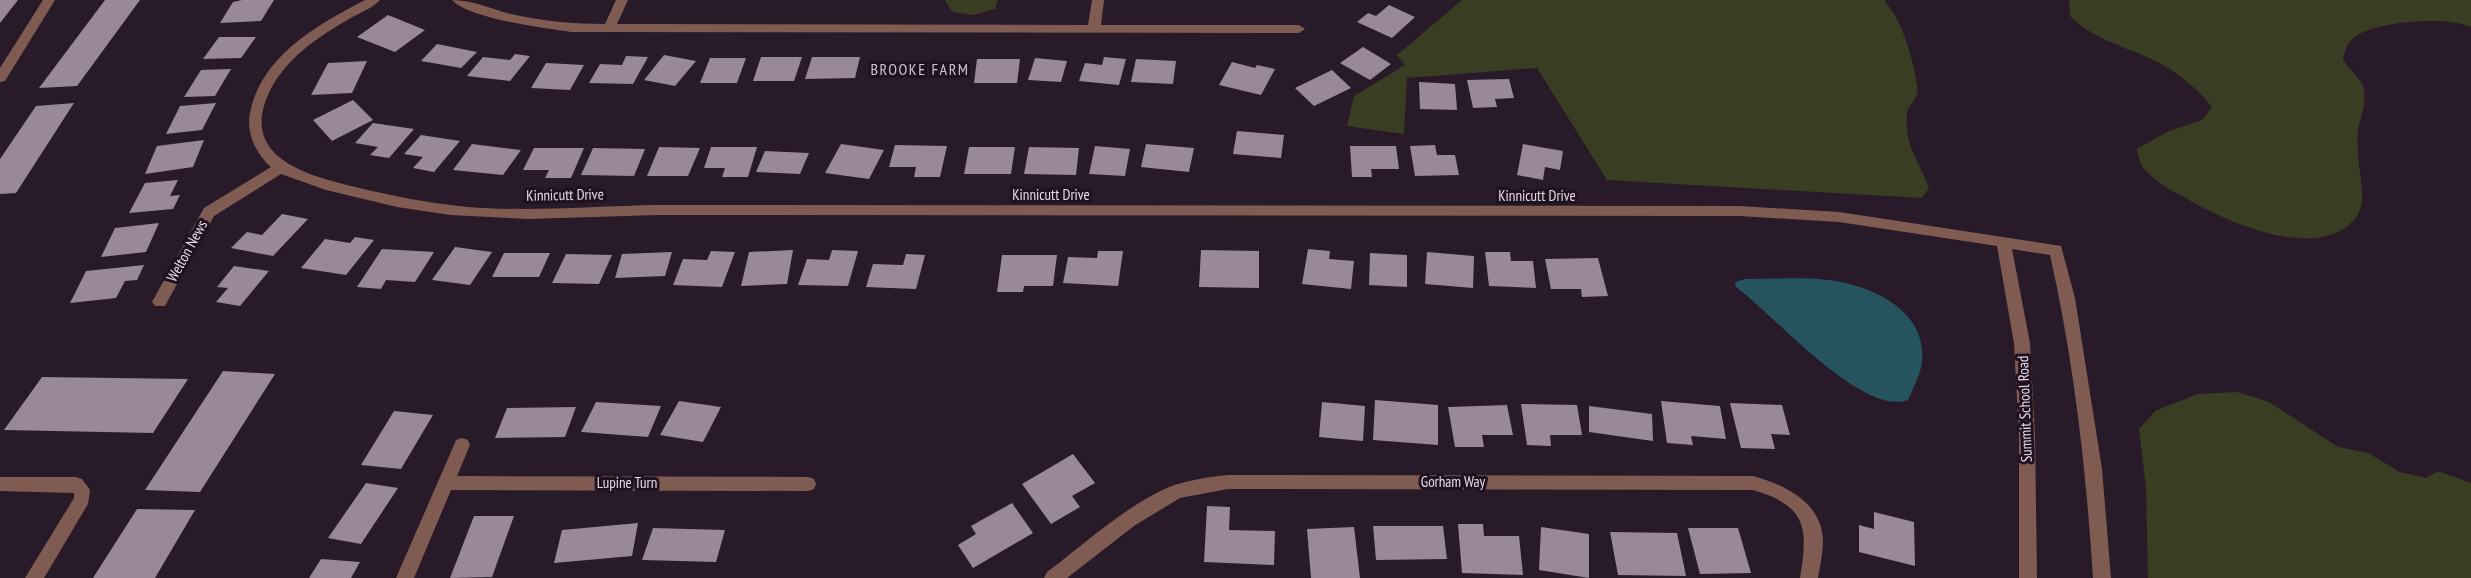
<svg xmlns="http://www.w3.org/2000/svg" width="2471" height="578" viewBox="0 0 2471 578" font-family="'PT Sans Narrow',sans-serif">
  <rect width="100%" height="100%" fill="#281a29"/>
  <g fill="#393d21">
    <polygon points="945,0 998,0 995,9 973,15 952,12"/>
    <path d="M 1462,0 L 1885,0 C 1888,7 1894,12 1897,19 C 1907,39 1914,64 1917,86 C 1920,99 1908,103 1907,114 C 1904,146 1919,160 1929,188 L 1922,198 L 1607,180 L 1537,68 L 1407,78 L 1404,134 L 1347,126 L 1354,96 L 1405,65 L 1397,55 Z"/>
    <path d="M 2069,0 L 2471,0 L 2471,27 C 2445,16 2380,21 2356,36 C 2348,42 2344,51 2343,60 C 2349,69 2362,79 2364,90 C 2366,104 2361,116 2358,130 C 2357,137 2358,145 2358,152 C 2358,172 2369,202 2355,219 C 2316,264 2222,220 2182,196 C 2168,189 2151,179 2142,166 C 2139,161 2138,155 2137,149 L 2167,132 L 2202,120 L 2212,107 C 2196,87 2174,69 2151,59 C 2123,46 2091,38 2070,16 Z"/>
    <polygon points="2237,392 2269,402 2338,447 2368,453 2400,472 2426,478 2438,471 2471,483 2471,578 2148,578 2146,488 2139,429 2155,411 2198,394"/>
  </g>
  <path fill="#25535e" d="M 1745,279 C 1772,279 1801,277 1828,280 C 1871,285 1927,310 1922,361 C 1921,374 1913,388 1908,400 C 1862,417 1772,313 1736,287 L 1735,282 Z"/>
  <g fill="#99879a">
    <polygon points="0,0 18,0 0,23"/>
    <polygon points="105,0 140,0 77,86 39,88"/>
    <polygon points="242,0 274,0 261,21 220,23 233,2"/>
    <polygon points="1389,5 1415,17 1392,38 1357,22 1368,13 1376,16"/>
    <polygon points="388,15 425,30 395,52 357,37"/>
    <polygon points="219,37 256,37 241,58 203,59"/>
    <polygon points="437,44 477,52 461,68 421,61"/>
    <polygon points="1363,47 1391,64 1370,80 1340,63"/>
    <polygon points="515,54 530,56 510,81 467,76 483,57 510,60"/>
    <polygon points="664,55 696,61 675,86 644,80"/>
    <polygon points="626,56 648,57 633,84 589,83 600,64 622,65"/>
    <polygon points="761,57 802,57 794,81 753,81"/>
    <polygon points="812,57 860,57 855,78 805,79"/>
    <polygon points="1104,57 1126,59 1119,85 1079,81 1085,63 1102,65"/>
    <polygon points="710,58 746,58 737,83 700,83"/>
    <polygon points="1035,58 1067,61 1061,82 1028,80"/>
    <polygon points="977,59 1020,59 1017,83 974,83"/>
    <polygon points="1136,59 1176,61 1173,84 1131,82"/>
    <polygon points="367,61 352,93 311,95 328,63"/>
    <polygon points="1232,62 1255,68 1257,65 1275,69 1261,95 1219,85"/>
    <polygon points="546,63 584,65 570,90 531,88"/>
    <polygon points="231,69 215,96 184,97 201,70"/>
    <polygon points="1332,70 1351,88 1314,106 1295,88"/>
    <polygon points="1509,79 1514,98 1495,99 1497,107 1473,108 1467,80"/>
    <polygon points="1419,82 1455,84 1457,110 1420,109"/>
    <polygon points="353,100 373,120 332,141 313,120"/>
    <polygon points="74,103 16,193 0,194 0,159 36,106"/>
    <polygon points="216,103 202,130 166,134 180,106"/>
    <polygon points="373,123 414,129 389,158 370,155 378,147 355,143"/>
    <polygon points="1237,131 1284,135 1281,158 1233,154"/>
    <polygon points="421,135 460,141 434,172 413,168 423,157 404,154"/>
    <polygon points="204,140 193,167 145,174 157,146"/>
    <polygon points="472,144 521,150 503,175 453,170"/>
    <polygon points="841,144 884,150 869,179 825,173"/>
    <polygon points="1146,144 1194,148 1189,172 1141,167"/>
    <polygon points="1523,144 1563,151 1560,170 1545,167 1543,180 1517,175"/>
    <polygon points="895,145 947,146 940,177 914,177 916,167 889,167"/>
    <polygon points="1435,145 1437,155 1455,155 1459,175 1415,176 1410,146"/>
    <polygon points="1095,146 1130,149 1125,176 1089,174"/>
    <polygon points="1350,146 1396,146 1399,169 1371,169 1372,177 1352,177"/>
    <polygon points="659,147 700,148 688,176 647,176"/>
    <polygon points="711,147 757,147 748,177 722,177 725,168 704,168"/>
    <polygon points="969,147 1015,147 1011,174 964,174"/>
    <polygon points="1029,147 1079,148 1076,175 1024,174"/>
    <polygon points="534,148 584,148 571,178 545,178 549,170 523,170"/>
    <polygon points="593,148 645,149 634,176 581,175"/>
    <polygon points="765,151 809,153 800,174 756,172"/>
    <polygon points="178,180 170,196 180,195 173,209 129,213 145,183"/>
    <polygon points="282,214 308,219 273,256 231,248 247,232 262,235"/>
    <polygon points="159,223 146,252 101,257 115,228"/>
    <polygon points="355,237 374,240 346,275 301,268 325,239 350,243"/>
    <polygon points="455,247 492,252 470,285 432,280"/>
    <polygon points="382,249 434,252 415,282 386,280 381,289 357,287"/>
    <polygon points="1308,249 1330,251 1329,259 1354,261 1351,289 1302,284"/>
    <polygon points="793,250 787,284 741,286 749,252"/>
    <polygon points="832,250 858,251 848,286 798,285 807,259 829,260"/>
    <polygon points="1201,250 1259,251 1259,288 1199,287"/>
    <polygon points="711,251 735,252 722,287 673,285 683,259 707,260"/>
    <polygon points="1098,251 1123,251 1118,286 1063,283 1068,257 1097,258"/>
    <polygon points="672,252 665,276 615,278 622,254"/>
    <polygon points="1427,252 1474,256 1473,288 1425,284"/>
    <polygon points="1485,252 1510,252 1511,261 1533,261 1536,288 1489,286"/>
    <polygon points="504,253 550,253 539,277 492,277"/>
    <polygon points="1370,253 1407,255 1407,287 1369,285"/>
    <polygon points="566,254 612,255 599,284 552,283"/>
    <polygon points="906,254 925,255 916,289 866,287 873,264 903,265"/>
    <polygon points="1002,255 1057,255 1053,286 1024,286 1023,292 997,292"/>
    <polygon points="1598,258 1608,296 1582,297 1581,289 1551,289 1545,259"/>
    <polygon points="144,265 137,280 125,281 116,298 70,303 86,271"/>
    <polygon points="234,266 269,271 240,306 216,302 228,288 217,287"/>
    <polygon points="223,371 275,374 200,492 145,490"/>
    <polygon points="42,377 188,379 153,433 4,430"/>
    <polygon points="1375,400 1438,405 1438,445 1373,440"/>
    <polygon points="679,401 721,407 703,442 660,435"/>
    <polygon points="1661,401 1720,406 1726,439 1691,436 1693,445 1667,443"/>
    <polygon points="596,402 661,406 648,437 581,432"/>
    <polygon points="1322,402 1365,406 1363,441 1319,437"/>
    <polygon points="1730,403 1782,405 1790,435 1771,434 1775,449 1741,448"/>
    <polygon points="1521,404 1577,405 1582,435 1550,435 1551,446 1527,445"/>
    <polygon points="1507,405 1513,435 1482,435 1484,447 1455,447 1448,407"/>
    <polygon points="1589,406 1652,414 1653,441 1589,432"/>
    <polygon points="576,407 565,437 495,438 507,408"/>
    <polygon points="394,411 433,415 401,469 361,465"/>
    <polygon points="1073,454 1095,483 1072,496 1080,507 1051,524 1022,484"/>
    <polygon points="366,483 398,488 361,544 328,538"/>
    <polygon points="1012,503 1033,533 973,568 958,545 976,534 971,526"/>
    <polygon points="1207,506 1230,507 1229,530 1275,531 1274,565 1204,562"/>
    <polygon points="137,509 195,510 155,578 93,578"/>
    <polygon points="1874,512 1914,522 1915,566 1859,552 1859,525 1874,529"/>
    <polygon points="474,516 514,516 492,577 450,578"/>
    <polygon points="638,523 632,556 554,563 562,530"/>
    <polygon points="1458,524 1483,524 1484,536 1519,536 1523,575 1462,573"/>
    <polygon points="1373,526 1443,526 1447,559 1376,560"/>
    <polygon points="1354,527 1360,578 1311,578 1307,529"/>
    <polygon points="1541,527 1589,534 1589,578 1539,570"/>
    <polygon points="653,528 725,530 716,562 642,560"/>
    <polygon points="1688,528 1738,528 1751,573 1700,574"/>
    <polygon points="1610,532 1677,533 1686,576 1618,575"/>
    <polygon points="321,559 360,562 351,578 309,578"/>
  </g>
  <g fill="none" stroke-linecap="round" stroke-linejoin="round">
    <g fill="#805b51" fill-rule="evenodd">
      <polygon points="43,0 55,0 5,81 0,82 0,68"/>
      <path d="M 365,0 L 380,0 C 373,8 359,13 349,19 C 318,37 283,60 268,95 C 240,159 310,176 355,187 C 392,196 429,203 467,207 C 530,212 595,206 658,205 L 1739,206 L 1839,212 L 2061,246 L 2075,298 L 2102,469 L 2111,578 L 2093,578 C 2086,469 2074,361 2050,255 L 2012,249 L 2030,343 L 2035,436 L 2037,578 L 2019,578 L 2019,436 L 2014,343 L 1997,246 L 1839,222 L 1739,216 L 658,215 L 528,219 L 450,215 L 397,207 L 326,190 L 281,174 L 214,216 L 165,306 L 155,306 L 152,302 L 204,208 L 271,167 C 256,154 246,133 250,113 C 261,56 317,25 365,0 Z"/>
      <path d="M 452,0 C 473,0 491,9 511,14 C 542,21 573,24 605,24 L 616,0 L 628,0 L 617,24 L 1088,25 L 1092,0 L 1104,0 L 1101,25 L 1299,25 L 1305,29 L 1299,33 L 571,32 C 544,28 470,19 452,0 Z"/>
      <polygon points="462,438 468,440 470,445 457,476 808,477 814,479 816,484 814,489 808,491 451,490 414,578 396,578 454,445 456,440"/>
      <path d="M 1228,475 L 1753,476 C 1785,485 1822,502 1823,541 C 1823,553 1820,566 1818,578 L 1800,578 C 1808,529 1808,506 1753,490 L 1228,489 L 1180,498 L 1134,526 L 1067,578 L 1044,578 L 1047,572 C 1086,543 1124,507 1169,487 C 1188,480 1208,477 1228,475 Z"/>
      <polygon points="0,477 76,477 82,479 90,490 88,504 44,578 25,578 74,498 74,493 0,491"/>
    </g>
  </g>
  <g text-anchor="middle" stroke-width="6" stroke-linejoin="round" paint-order="stroke">
    <g font-size="15" fill="#e6dce6" stroke="#1f111f">
      <text transform="translate(565 195) rotate(-1)" y="5">Kinnicutt Drive</text>
      <text x="1051" y="200">Kinnicutt Drive</text>
      <text x="1537" y="201">Kinnicutt Drive</text>
      <text transform="translate(187 251) rotate(-61)" y="5">Welton News</text>
      <text transform="translate(2025 409) rotate(-92)" y="5">Summit School Road</text>
      <text x="1453" y="487">Gorham Way</text>
      <text x="627" y="488">Lupine Turn</text>
    </g>
    <g font-size="16" letter-spacing="1.5" fill="#d5c2d6" stroke="#1f111f">
      <text x="920" y="75">BROOKE FARM</text>
    </g>
  </g>
</svg>
